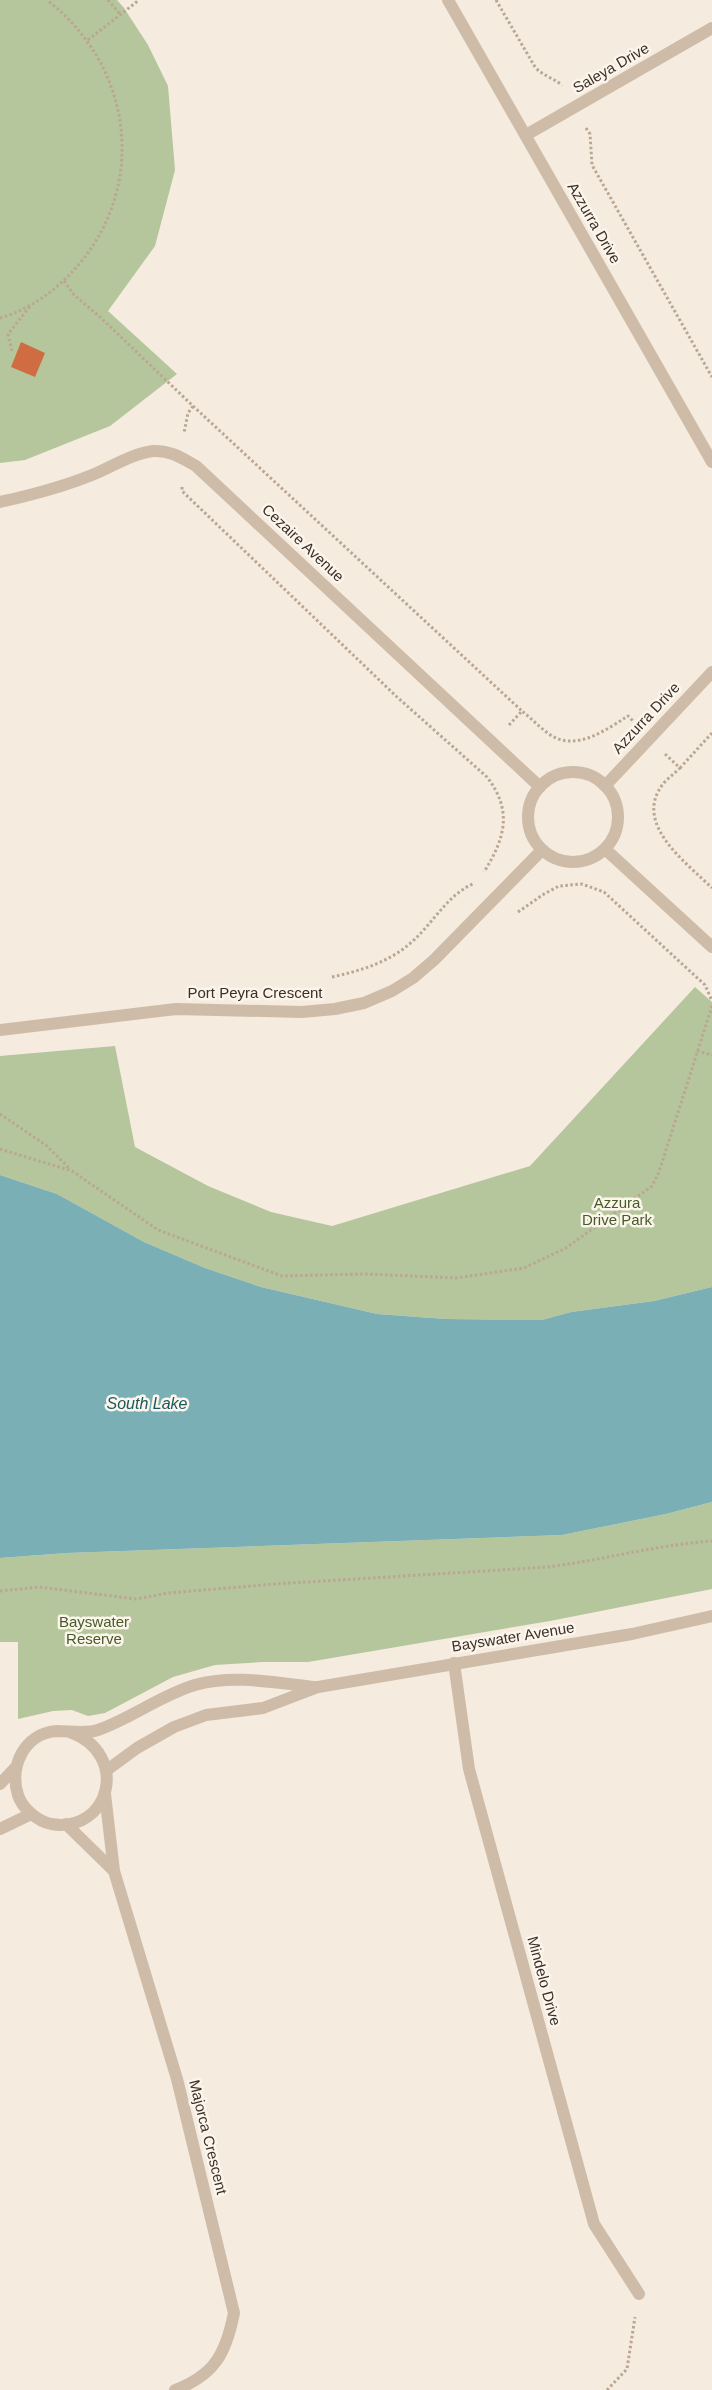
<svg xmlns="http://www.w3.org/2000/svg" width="712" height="2390" viewBox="0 0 712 2390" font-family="Arial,sans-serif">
  <rect width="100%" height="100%" fill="#f5ebde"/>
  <g fill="#b5c69c">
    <polygon points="0,0 117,0 124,8 148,45 168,86 175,170 155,246 108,311 177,374 110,426 25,460 0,463"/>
    <polygon points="695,987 712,1002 712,1287 654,1301 571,1312 542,1320 446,1319 377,1314 261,1287 205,1268 144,1242 57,1194 0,1175 0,1056 115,1046 135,1147 208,1186 271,1212 332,1226 530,1166"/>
    <polygon points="712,1502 712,1589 550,1621 308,1662 262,1662 215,1665 173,1677 105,1713 88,1716 72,1710 53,1711 18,1719 18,1642 0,1642 0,1558 67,1553 562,1535 666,1514"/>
  </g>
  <polygon fill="#7aafb5" points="0,1175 57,1194 144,1242 205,1268 261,1287 377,1314 446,1319 542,1320 571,1312 654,1301 712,1287 712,1502 666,1514 562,1535 67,1553 0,1558"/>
  <polygon fill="#d06c41" points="21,342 45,353 35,377 11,367"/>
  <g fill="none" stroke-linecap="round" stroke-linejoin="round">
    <g stroke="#baa692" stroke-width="3" stroke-dasharray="2.5 2.5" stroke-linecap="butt">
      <polyline points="108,0 120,14"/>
      <path d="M 496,0 L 535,67 C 543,76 553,78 562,85"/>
      <polyline points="88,40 139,0"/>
      <polyline points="586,128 590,134 592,165 712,377"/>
      <polyline points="64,281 74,295 99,316 193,406 188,413 184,433"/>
      <path d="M 0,318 C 28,310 54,292 73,271 C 149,189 134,67 47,0"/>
      <polyline points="12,351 8,334 31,305"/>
      <polyline points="193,406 522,711"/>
      <path d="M 182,487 L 182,491 L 397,697 L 487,777 C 513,811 505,838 484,872"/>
      <path d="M 509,725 L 522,711 C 532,719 541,729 552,736 C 578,751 607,729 628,716 L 633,721"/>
      <path d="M 665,754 L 680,768 C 674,774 667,779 663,784 C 632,824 687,863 712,888"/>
      <polyline points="680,768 712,733"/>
      <polyline points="518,912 544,894 559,886 582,884 604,892 705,985 712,1001"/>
      <path d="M 332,977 C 363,970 391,962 415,939 C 434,921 449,894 473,884"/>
      <polyline points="697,1051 712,1055"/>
      <polyline points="0,1114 47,1146 70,1169"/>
      <polyline points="0,1149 72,1171 158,1230 282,1276 366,1274 456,1278 524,1268 566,1248 652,1186 659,1172 712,1006"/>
      <path d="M 0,1591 L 39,1587 L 136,1599 L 168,1593 L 275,1584 L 548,1567 C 603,1560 656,1545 712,1541"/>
      <polyline points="607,2390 627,2369 635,2317"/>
    </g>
    <g stroke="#cebca8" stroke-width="12">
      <polyline points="448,0 712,462"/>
      <polyline points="526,135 712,28"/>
      <path d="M 0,502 C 32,495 62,487 92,475 C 112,467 131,454 153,451 C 170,450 182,458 196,466 L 540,787"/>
      <circle cx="573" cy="817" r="45"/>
      <polyline points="605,786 712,672"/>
      <polyline points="605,849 712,947"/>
      <polyline points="0,1030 176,1009 302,1012 335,1009 364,1003 392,991 413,978 434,960 542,850"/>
      <polyline points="454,1663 469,1769 594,2224 639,2294"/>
      <path d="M 70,1732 C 131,1754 110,1834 51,1824 C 37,1821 22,1808 18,1795 C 9,1767 24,1733 57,1731 C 70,1731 86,1734 98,1730 C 132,1718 161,1695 195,1685 C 233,1674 276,1683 315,1687"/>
      <polyline points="107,1770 137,1748 174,1727 206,1715 263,1708 318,1687 632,1634 712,1616"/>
      <polyline points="0,1784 15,1768"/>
      <path d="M 105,1794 L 114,1871 L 177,2079 L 234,2313 C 226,2353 215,2375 175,2390"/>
      <polyline points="66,1824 114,1871"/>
      <polyline points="0,1829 31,1814"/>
    </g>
  </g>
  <g text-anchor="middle" stroke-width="5" stroke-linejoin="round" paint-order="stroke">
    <g font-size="15" fill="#3b3029" stroke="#fcf5eb">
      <text transform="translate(611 68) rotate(-30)" y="5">Saleya Drive</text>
      <text transform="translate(594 223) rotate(60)" y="5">Azzurra Drive</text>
      <text transform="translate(303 543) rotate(43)" y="5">Cezaire Avenue</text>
      <text transform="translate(646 718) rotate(-47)" y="5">Azzurra Drive</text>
      <text x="255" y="998">Port Peyra Crescent</text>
      <text transform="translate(513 1637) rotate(-9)" y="5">Bayswater Avenue</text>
      <text transform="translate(544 1981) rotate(75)" y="5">Mindelo Drive</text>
      <text transform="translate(208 2137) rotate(76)" y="5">Majorca Crescent</text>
    </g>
    <g font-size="15" fill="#475b2a" stroke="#fcf5eb">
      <text x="617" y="1208">Azzura<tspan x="617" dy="17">Drive Park</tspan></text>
      <text x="94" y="1627">Bayswater<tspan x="94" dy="17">Reserve</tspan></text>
    </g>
    <g font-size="16" font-style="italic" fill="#1a5860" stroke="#fcf5eb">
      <text x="147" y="1409">South Lake</text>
    </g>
  </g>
</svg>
